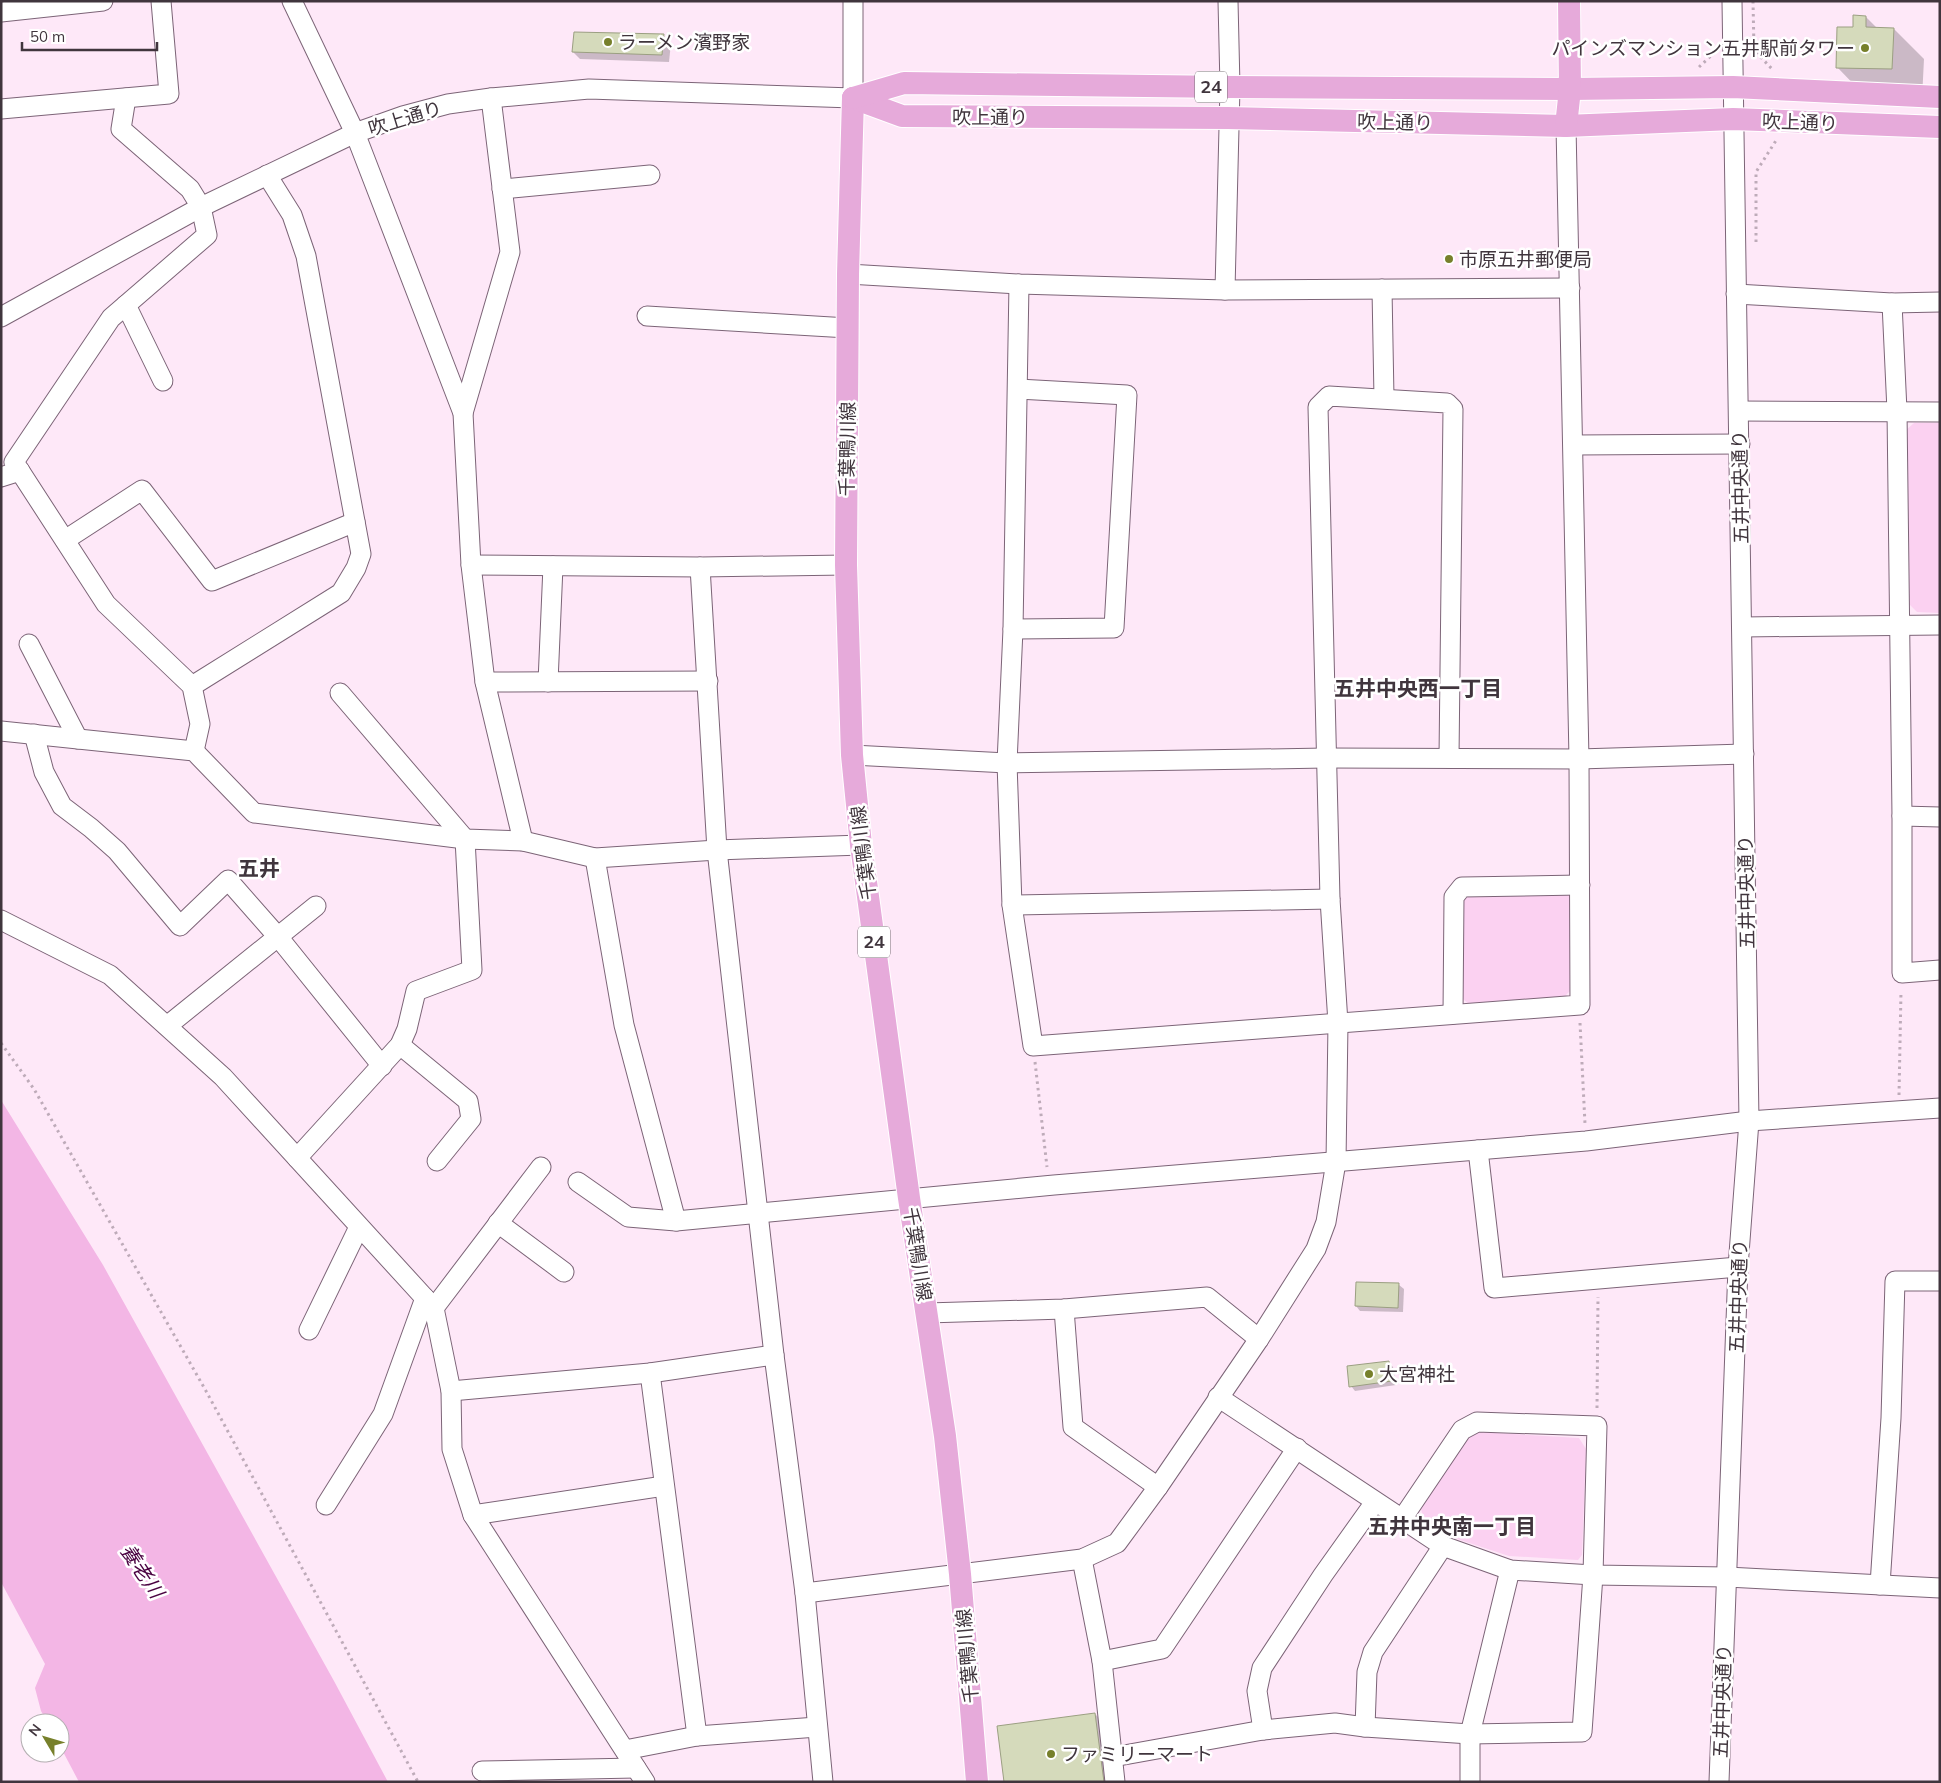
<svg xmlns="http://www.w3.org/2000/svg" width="1941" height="1783" viewBox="0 0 1941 1783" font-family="Mulish,'Noto Sans JP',sans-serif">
  <rect width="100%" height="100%" fill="#fee8f8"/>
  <g fill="#fbd1f1">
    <polygon points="1914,423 1940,423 1940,613 1917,612 1908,603 1904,432"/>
    <polygon points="1470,894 1568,894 1573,900 1571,990 1564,997 1469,1004 1459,996 1460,905"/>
    <polygon points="1478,1432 1579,1438 1586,1449 1582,1555 1578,1560 1509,1556 1451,1537 1424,1520 1421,1509 1466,1440"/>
  </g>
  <polygon fill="#f3b6e5" points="1,1100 103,1265 334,1681 388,1782 79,1782 60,1746 60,1723 48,1723 41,1711 35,1688 45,1664 1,1582"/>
  <g fill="#0003">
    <polygon points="1866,17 1878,29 1894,29 1924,59 1922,99 1867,98 1837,67 1854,28"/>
    <polygon points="664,36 671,43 669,62 580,59 573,52"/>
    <polygon points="1399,1285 1404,1289 1403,1312 1360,1311 1356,1306"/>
    <polygon points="1388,1362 1393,1367 1396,1385 1355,1391 1351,1386"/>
    <polygon points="1095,1714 1105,1724 1112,1782 1005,1782"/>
  </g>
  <g fill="#d5dabb" stroke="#9b9f82">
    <polygon points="1853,15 1866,16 1866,27 1894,28 1892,69 1836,68 1837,27 1853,27"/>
    <polygon points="574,32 664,34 662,55 572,52"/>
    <polygon points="1356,1282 1399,1283 1398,1308 1355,1306"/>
    <polygon points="1389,1361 1392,1381 1349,1387 1347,1366"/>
    <polygon points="1095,1713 1104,1782 1004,1782 997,1726"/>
  </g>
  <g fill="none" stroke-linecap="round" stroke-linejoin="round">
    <g stroke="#7c6477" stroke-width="21">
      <g id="minor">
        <polyline points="292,1 355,133 463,413 471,565 485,682 523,841"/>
        <polyline points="1,12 103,1"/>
        <polyline points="126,98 121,129 190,189 201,207 207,235 111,318 14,462 106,604 192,686 200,724 194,751"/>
        <polyline points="1,109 169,94 161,1"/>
        <polyline points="502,189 650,175"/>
        <polyline points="848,274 1019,284 1225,290 1570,288"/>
        <polyline points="1019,284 1013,629 1007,763 1012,905 1033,1046 1580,1005 1579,759 1566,126"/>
        <polyline points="1382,289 1384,398"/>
        <polyline points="1225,290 1230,87 1228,1"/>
        <polyline points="1736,294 1892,303 1940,302"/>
        <polyline points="1892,303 1897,411 1902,816 1902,973 1940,970"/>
        <polyline points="126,305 163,381"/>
        <polyline points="647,316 848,328"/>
        <polyline points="1,317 201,207 355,133 403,116 448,104 491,98 589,89 853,98 853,1"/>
        <polyline points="1739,411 1940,412"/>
        <polyline points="463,413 510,252 491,98"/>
        <polyline points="1574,445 1740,444"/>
        <polyline points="1,477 20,471"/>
        <polyline points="65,540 142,490 212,581 355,522"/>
        <polyline points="471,565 700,567 846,565"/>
        <polyline points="700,567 717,850 774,1355 805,1593 823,1782"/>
        <polyline points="1742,627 1940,625"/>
        <polyline points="1013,629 1114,628 1127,395 1018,389"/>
        <polyline points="29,644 78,739"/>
        <polyline points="485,682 708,681"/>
        <polyline points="548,682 553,566"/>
        <polyline points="192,686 341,593 356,568 361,554 306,256 292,215 267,175"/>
        <polyline points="1,731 194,751 254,813 465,839 523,841 595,858 717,850 861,845"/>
        <polyline points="34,734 44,772 62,806 91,828 117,851 180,926 228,880 279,938 382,1066"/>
        <polyline points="852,755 1007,763 1326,758 1579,759 1744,754"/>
        <polyline points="1902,816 1940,817"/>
        <polyline points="595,858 624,1025 676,1221"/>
        <polyline points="1012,905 1330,899"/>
        <polyline points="1,920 110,975 223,1077 434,1308 451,1391 452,1449 473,1515 645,1782"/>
        <polyline points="1453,1014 1454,897 1462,887 1580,885"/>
        <polyline points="167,1026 316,906"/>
        <polyline points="400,1045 468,1101 471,1119 437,1161"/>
        <polyline points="1478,1150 1494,1288 1738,1267"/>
        <polyline points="297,1158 400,1045 407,1029 416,991 472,970 465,839 340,693"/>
        <polyline points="578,1182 628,1217 676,1221 1054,1185 1586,1141 1749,1121 1940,1108"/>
        <polyline points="498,1223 564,1272"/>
        <polyline points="434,1308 541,1167"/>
        <polyline points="1064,1309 1073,1427 1158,1487"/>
        <polyline points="927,1313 1064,1309 1207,1297 1259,1339"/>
        <polyline points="309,1330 359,1227"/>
        <polyline points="650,1373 697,1736"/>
        <polyline points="451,1391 650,1373 774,1355"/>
        <polyline points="1218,1397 1443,1546 1510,1570 1593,1575 1727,1577 1940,1588"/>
        <polyline points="326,1505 383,1414 425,1298"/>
        <polyline points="473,1515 664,1486"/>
        <polyline points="1082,1559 1102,1661 1115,1782"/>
        <polyline points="1880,1585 1891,1418 1895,1281 1940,1281"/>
        <polyline points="805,1593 1082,1559 1117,1543 1158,1487 1259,1339 1316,1249 1326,1222 1336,1162 1338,1023 1330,899 1318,407 1329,396 1447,403 1453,409 1449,758"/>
        <polyline points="1102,1661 1162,1649 1297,1448"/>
        <polyline points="1365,1727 1367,1672 1373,1652 1443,1546"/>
        <polyline points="1263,1730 1257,1691 1262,1668 1323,1575 1375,1502"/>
        <polyline points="625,1750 697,1736 817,1727"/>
        <polyline points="1113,1757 1263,1730 1335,1723 1365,1727 1470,1734 1582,1732 1593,1575 1597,1426 1477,1422 1462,1430 1402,1519"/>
        <polyline points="482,1771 636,1768"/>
        <polyline points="1470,1782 1470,1734 1510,1570"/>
        <polyline points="1719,1782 1738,1267 1749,1121 1732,1"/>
      </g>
    </g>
    <g stroke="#fff" stroke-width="24">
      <g id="major">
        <polyline points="853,98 848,274 846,565 852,755 861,845 909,1198 945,1436 960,1574 977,1782"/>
        <polyline points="853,98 902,116 1228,118 1566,126 1733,119 1940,127"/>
        <polyline points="853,98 904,83 1230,87 1570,89 1733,87 1940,97"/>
        <polyline points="1566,126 1570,89 1569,1"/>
      </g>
    </g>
    <g stroke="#beabb9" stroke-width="3" stroke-dasharray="2.5 4" stroke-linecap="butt">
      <polyline points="1753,1 1754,50 1772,69"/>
      <polyline points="1699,67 1714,53"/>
      <polyline points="1756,242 1756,172 1777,139"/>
      <polyline points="1580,1023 1585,1124"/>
      <polyline points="1,1043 34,1089 206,1391 418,1782"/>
      <polyline points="1035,1062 1047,1167"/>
      <polyline points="1899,1095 1901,991"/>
      <polyline points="1597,1408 1598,1297"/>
    </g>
    <use href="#minor" stroke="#fff" stroke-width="19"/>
    <use href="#major" stroke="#e6aada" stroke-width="22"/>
  </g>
  <g fill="#77802b" stroke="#fff" stroke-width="2">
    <circle cx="608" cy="42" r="5"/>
    <circle cx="1865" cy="48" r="5"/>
    <circle cx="1449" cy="259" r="5"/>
    <circle cx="1369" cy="1374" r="5"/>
    <circle cx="1051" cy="1754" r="5"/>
  </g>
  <g text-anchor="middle" stroke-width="5" stroke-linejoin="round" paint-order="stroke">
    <g fill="#fff" stroke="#797277" stroke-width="1">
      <rect x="1195" y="71.5" width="32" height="31" rx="4"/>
      <rect x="858" y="926.5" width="32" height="31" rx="4"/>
    </g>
    <g font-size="18" font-weight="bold" fill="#40353d">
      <text x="1211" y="93">24</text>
      <text x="874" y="948">24</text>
    </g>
    <g font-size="19" fill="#40353d" stroke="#fff" text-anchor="start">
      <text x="618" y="49">ラーメン濱野家</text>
      <text x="1855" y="55" text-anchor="end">パインズマンション五井駅前タワー</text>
      <text x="1459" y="266">市原五井郵便局</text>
      <text x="1379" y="1381">大宮神社</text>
      <text x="1061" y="1761">ファミリーマート</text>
    </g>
    <g font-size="19" fill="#40353d" stroke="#fff">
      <text x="990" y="124">吹上通り</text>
      <text transform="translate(405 118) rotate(-17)" y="7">吹上通り</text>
      <text transform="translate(1395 122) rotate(1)" y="7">吹上通り</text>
      <text transform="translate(1800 122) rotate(2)" y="7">吹上通り</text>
      <text transform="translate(847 449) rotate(-89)" y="7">千葉鴨川線</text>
      <text transform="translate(1740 487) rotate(-91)" y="7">五井中央通り</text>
      <text transform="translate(863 853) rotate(-97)" y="7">千葉鴨川線</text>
      <text transform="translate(1746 892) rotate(-91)" y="7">五井中央通り</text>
      <text transform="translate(918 1254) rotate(81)" y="7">千葉鴨川線</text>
      <text transform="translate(1738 1296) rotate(-88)" y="7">五井中央通り</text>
      <text transform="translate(967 1656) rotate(-95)" y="7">千葉鴨川線</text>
      <text transform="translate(1722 1701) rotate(-88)" y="7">五井中央通り</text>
    </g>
    <g font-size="20" font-style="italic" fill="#4a0241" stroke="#fff">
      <text transform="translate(142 1571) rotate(56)" y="7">養老川</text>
    </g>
    <g font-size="21" font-weight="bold" fill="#40353d" stroke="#fff">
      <text x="1418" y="696">五井中央西一丁目</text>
      <text x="259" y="876">五井</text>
      <text x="1452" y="1534">五井中央南一丁目</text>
    </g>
  </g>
  <rect width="1941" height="1783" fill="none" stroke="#40353d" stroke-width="5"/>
  <g transform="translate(45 1738) rotate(308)"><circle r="24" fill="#ffffff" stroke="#b3aeb1"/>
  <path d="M0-4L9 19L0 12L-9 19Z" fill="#77802b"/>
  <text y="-8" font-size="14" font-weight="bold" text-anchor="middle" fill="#40353d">N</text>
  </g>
  <path d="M22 42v8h135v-8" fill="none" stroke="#40353d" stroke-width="2.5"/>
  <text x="30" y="42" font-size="15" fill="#40353d" stroke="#ffffff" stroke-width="4" paint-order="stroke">50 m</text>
</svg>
